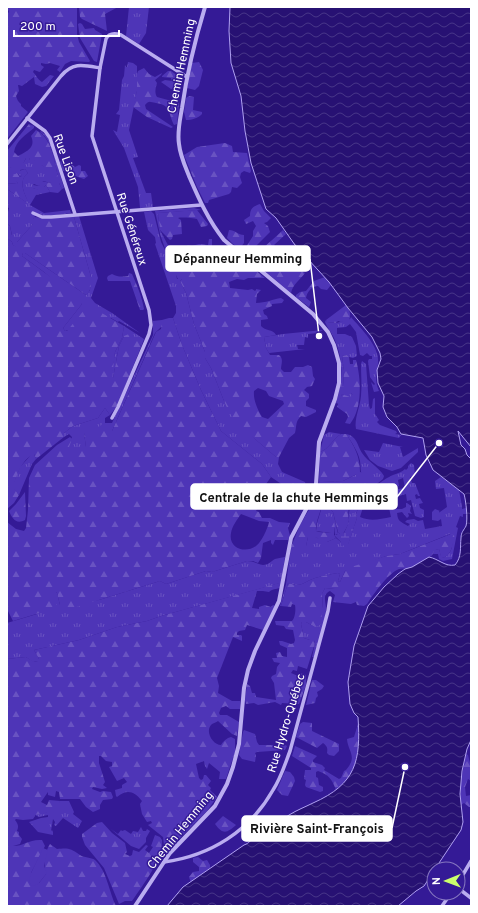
<svg xmlns="http://www.w3.org/2000/svg" width="478" height="913" viewBox="0 0 478 913" font-family="Overpass,sans-serif">
  <defs>
    <pattern id="grass-tufts" width="24" height="20" patternUnits="userSpaceOnUse"><rect width="24" height="20" fill="#4e35b7"/><path d="M3 7l-1-3M5 7V3M7 7l1-3M15 17l-1-3M17 17v-4M19 17l1-3" fill="none" stroke="#6953c2"/></pattern>
    <pattern id="forest-firs" width="22" height="20" patternUnits="userSpaceOnUse"><rect width="22" height="20" fill="#4e35b7"/><path d="M5 1l3.5 6h-7zM16 11l3.5 6h-7z" fill="#6953c2"/></pattern>
    <pattern id="wetland-marsh" width="20" height="14" patternUnits="userSpaceOnUse"><rect width="20" height="14" fill="#4e35b7"/><path d="M1 5h8M5 5V1M11 12h8M15 12V8" fill="none" stroke="#6953c2"/></pattern>
    <pattern id="water-waves" width="16" height="10" patternUnits="userSpaceOnUse"><rect width="16" height="10" fill="#271173"/><path d="M0 5q4-4 8 0t8 0" fill="none" stroke="#473588"/></pattern>
  </defs>
  <rect width="100%" height="100%" fill="#341a96"/>
  <g fill="url(#grass-tufts)">
    <polygon points="129,7 149,7 146,33 139,44 126,36"/>
    <polygon points="128,62 133,63 137,66 137,91 129,130 138,157 133,158 146,193 151,193 153,207 140,208 138,187 124,148 113,130 117,132 120,115 116,114 119,110 122,80 124,76 125,65 126,67 127,67"/>
    <path d="M 41,131 L 47,136 L 50,141 L 64,188 L 62,189 L 59,183 L 51,183 L 43,181 L 39,186 L 34,184 L 33,185 L 33,188 L 43,191 L 44,187 L 46,185 L 50,192 L 36,195 L 30,205 L 44,213 L 70,210 L 71,213 L 49,216 L 36,214 L 33,219 L 33,224 L 17,242 L 17,248 L 13,245 L 12,242 L 7,238 L 8,235 L 12,235 L 10,226 L 7,223 L 7,216 L 9,208 L 7,207 L 8,200 L 7,189 L 29,204 C 25,194 17,181 28,173 L 25,169 L 20,170 L 22,176 L 21,177 L 17,173 L 15,180 L 18,183 L 17,184 L 7,183 L 7,173 L 9,168 C 16,165 22,168 26,158 L 29,158 L 30,160 L 34,160 L 58,176 C 54,162 53,141 40,132 Z"/>
    <polygon points="194,208 201,210 158,213 160,230 170,249 176,271 176,274 177,279 181,278 182,279 180,281 186,293 194,324 205,352 205,358 211,368 226,406 255,439 276,457 279,457 278,464 282,472 305,482 306,486 312,492 308,502 271,477 262,464 221,431 201,390 182,345 173,318 176,313 176,306 155,244 156,243 155,237 148,230 144,212 151,211 154,214 161,242 167,254 160,234 155,211"/>
    <polygon points="79,216 98,278 91,298 95,303 112,313 140,333 119,321 118,322 111,318 65,331 63,328 82,304 44,272 22,256 23,253 25,253 83,293 86,295 90,290 91,277 74,217"/>
    <path d="M 351,317 C 360,328 380,346 378,363 C 377,373 374,380 379,391 L 374,392 L 371,382 L 374,385 L 375,384 L 370,377 L 368,361 L 369,359 L 372,359 L 372,356 L 370,356 L 367,353 L 363,356 L 360,355 L 356,332 L 350,324 L 346,327 L 337,328 L 337,334 L 345,334 L 352,337 L 356,346 L 357,356 L 353,358 L 349,357 L 347,355 L 342,356 L 344,371 L 343,386 L 351,388 L 351,393 L 353,395 L 352,397 L 350,398 L 342,394 L 339,404 L 336,403 C 343,381 344,360 334,338 C 332,333 327,328 325,322 L 326,320 L 327,322 L 336,323 L 350,319 Z"/>
    <polygon points="162,320 162,326 155,333 112,431 98,430 98,433 97,434 84,433 86,447 76,447 70,448 68,447 72,437 69,434 64,437 64,433 73,426 98,418 105,408 110,415 105,418 105,423 112,423 153,335 153,321"/>
    <polygon points="124,326 144,339 141,347 140,344 124,336 119,346 113,378 111,378 115,352 122,338"/>
    <polygon points="323,330 318,333 308,334 308,338 305,337 304,345 297,345 298,349 305,349 269,353 266,348 264,337 283,334"/>
    <path d="M 362,361 L 366,364 L 369,405 L 370,409 L 372,408 L 373,399 L 375,398 L 375,414 L 379,420 L 377,422 L 380,425 L 396,431 L 397,433 L 395,434 L 401,435 L 399,438 L 356,429 C 354,419 360,407 361,396 C 362,385 361,375 361,364 Z"/>
    <path d="M 329,432 L 341,434 C 333,439 329,449 320,452 L 324,435 Z"/>
    <path d="M 346,434 C 357,436 357,445 362,453 C 368,462 379,467 384,476 L 383,479 L 368,491 L 360,517 C 371,522 380,519 391,517 L 389,508 L 387,507 L 393,506 L 394,509 L 402,509 L 406,507 L 406,503 L 407,503 L 411,506 L 410,511 L 412,514 L 408,513 L 409,516 L 407,518 L 402,512 L 397,513 C 398,522 400,521 408,526 L 410,524 L 405,522 L 407,520 L 414,519 L 418,521 L 423,520 L 425,529 L 442,526 L 441,519 L 438,521 L 432,520 L 432,512 L 435,509 L 440,511 L 439,511 L 440,513 L 440,512 L 447,507 L 444,488 L 436,489 L 435,481 L 441,477 L 459,490 L 462,506 L 462,509 L 466,508 L 466,514 L 463,514 L 463,517 L 460,516 L 456,527 L 458,528 L 452,559 L 443,561 L 439,559 L 438,554 L 433,554 L 434,550 L 439,549 L 441,556 L 443,558 C 453,553 454,544 450,534 L 400,554 L 386,556 L 345,571 L 340,582 L 338,581 L 340,574 L 338,573 C 330,574 323,576 315,578 C 303,582 302,588 288,583 L 281,606 L 280,606 L 286,584 L 291,547 L 306,546 L 308,537 L 315,537 L 327,542 L 336,538 L 341,542 L 348,544 L 357,518 L 356,514 L 358,509 L 349,523 L 348,520 L 350,506 L 346,500 L 342,503 L 337,499 L 326,499 L 326,504 L 333,512 L 338,534 L 335,535 L 335,527 L 331,533 L 316,531 L 317,523 L 321,510 L 317,500 L 314,501 L 319,481 L 320,482 L 343,481 L 357,474 L 357,477 L 363,477 C 360,472 361,467 360,461 C 358,451 352,443 346,434 Z"/>
    <polygon points="383,443 403,447 400,447 403,457 418,448 418,452 401,468 392,471 378,466 370,460 364,450 379,452"/>
    <polygon points="32,454 34,454 36,459 32,464 19,495 12,487 20,467"/>
    <path d="M 411,463 L 414,465 L 415,476 L 410,477 L 412,483 L 415,483 L 420,496 L 418,496 L 417,494 L 415,495 L 416,499 L 420,498 L 423,503 L 419,504 L 420,508 L 424,510 L 424,517 L 421,518 L 415,516 L 411,500 L 407,501 L 406,494 L 391,498 L 388,497 L 386,491 L 405,488 L 403,478 L 398,480 L 399,486 L 370,493 C 372,487 388,477 393,475 C 398,473 402,472 405,469 L 406,470 L 408,468 L 408,466 Z"/>
    <path d="M 285,557 L 280,588 L 280,583 L 161,616 L 147,621 L 117,627 L 79,640 L 34,650 L 39,659 L 39,661 L 33,662 L 26,657 L 7,659 L 7,623 L 37,614 L 56,592 L 57,593 L 60,605 L 99,600 L 160,581 L 166,584 L 206,571 L 212,572 L 247,561 C 254,561 257,564 263,565 C 268,565 270,562 275,559 C 278,558 281,558 285,557 Z"/>
    <path d="M 325,588 L 335,589 L 335,595 L 330,591 C 321,595 327,603 326,611 C 325,625 318,643 314,657 L 312,657 L 315,643 L 314,640 L 310,640 L 304,638 L 301,624 L 302,622 L 306,622 L 315,627 L 323,607 L 322,594 Z"/>
    <path d="M 60,801 L 69,801 L 74,812 L 73,814 L 82,821 L 78,828 L 63,818 L 56,826 L 54,825 L 55,822 L 53,819 L 51,831 L 52,830 L 53,832 L 53,835 L 38,832 L 29,822 L 41,818 L 48,817 L 48,815 L 39,817 L 35,815 C 44,814 56,810 60,801 Z"/>
    <polygon points="141,827 143,831 146,831 147,829 150,831 146,838 146,842 139,849 131,846 111,829 118,834 121,830 122,831 125,830 131,834 133,831 138,832"/>
  </g>
  <g fill="url(#forest-firs)" fill-rule="evenodd">
    <path d="M 7,7 L 77,7 L 77,34 L 79,42 L 90,61 L 89,62 L 71,61 L 65,64 L 60,72 L 57,70 L 60,66 L 50,63 L 46,64 L 41,63 L 41,65 L 44,67 L 40,72 L 34,70 L 33,72 C 36,75 38,80 42,82 L 50,75 L 54,76 L 46,86 L 42,87 L 35,84 L 34,77 L 22,86 L 19,85 L 18,85 L 19,91 L 16,96 C 17,99 18,102 21,104 L 21,106 L 28,112 L 7,139 L 7,14 L 9,12 Z"/>
    <polygon points="79,7 118,7 105,14 107,31 82,19 80,17"/>
    <polygon points="80,23 82,24 85,29 94,28 95,30 102,34 97,62 94,61 80,38 78,24"/>
    <polygon points="199,62 203,70 199,86 195,90 187,88 192,63"/>
    <path d="M 144,68 L 149,74 L 155,77 L 162,73 L 161,75 L 155,80 L 157,83 C 156,87 154,92 157,97 L 179,103 L 177,124 L 174,125 C 168,113 171,105 156,103 C 150,102 149,100 145,105 L 146,109 L 173,127 L 171,128 L 147,117 L 133,107 L 137,91 L 137,74 L 138,71 Z"/>
    <polygon points="168,71 171,71 182,79 179,92 177,92 174,88 171,89 161,82 165,80 172,81 171,78 162,77 162,76"/>
    <path d="M 189,96 L 194,97 L 193,110 L 202,112 L 202,114 C 198,118 192,120 186,120 L 184,112 L 186,98 Z"/>
    <path d="M 29,124 L 34,126 L 34,128 C 26,135 16,140 14,152 L 18,156 C 28,151 36,147 31,136 L 36,130 C 52,138 54,160 58,176 L 55,178 L 51,178 L 46,173 L 43,166 L 36,164 L 35,161 L 30,160 L 29,158 L 26,158 L 23,164 L 17,169 L 11,167 L 7,173 L 7,151 Z"/>
    <polygon points="225,143 232,146 233,152 247,153 251,171 250,173 244,171 241,173 240,177 242,183 237,188 232,187 231,192 229,194 209,200 208,203 205,203 197,187 184,155 197,147"/>
    <polygon points="62,160 64,161 66,164 71,164 75,167 79,165 81,166 81,171 85,171 88,176 84,179 75,176 70,172 63,171 60,162"/>
    <path d="M 25,169 L 28,173 C 17,182 25,194 30,205 L 7,189 L 7,183 L 16,184 L 18,183 L 11,178 L 12,176 L 17,173 L 20,177 L 22,176 L 19,171 Z"/>
    <polygon points="41,181 51,183 56,181 58,181 62,189 58,193 50,192 46,185 44,187 45,190 43,192 33,188 33,185 39,186"/>
    <path d="M 260,204 L 264,211 L 271,218 L 267,222 L 264,223 L 268,226 L 270,232 L 250,252 L 248,251 L 246,247 L 253,236 L 253,231 L 256,226 L 253,221 L 246,224 L 244,220 L 250,216 C 250,208 254,206 260,204 Z"/>
    <path d="M 197,210 L 208,224 L 207,226 L 201,227 L 197,219 C 194,218 181,217 178,218 L 181,220 L 182,234 L 173,235 L 172,239 L 170,240 L 160,230 L 158,213 Z"/>
    <path d="M 34,217 L 44,218 L 74,217 L 91,277 C 91,284 92,290 86,295 L 25,253 L 23,253 L 22,256 L 78,297 L 82,304 L 63,328 L 65,331 L 67,331 L 85,309 L 89,308 L 100,312 L 124,326 L 122,338 L 115,352 L 112,378 L 113,378 L 119,346 L 124,336 L 129,334 L 141,341 L 140,344 L 141,347 L 117,406 L 110,415 L 105,408 L 98,418 L 73,426 L 64,433 L 64,437 L 36,459 L 34,454 C 21,460 17,475 13,487 L 19,495 L 14,503 L 7,509 L 7,223 L 10,226 L 12,236 L 8,235 L 7,238 L 12,242 L 13,245 L 17,247 L 17,242 L 33,224 L 33,219 Z"/>
    <path d="M 229,230 C 235,230 238,235 244,235 L 244,243 L 240,248 L 237,248 L 227,238 Z"/>
    <path d="M 283,230 L 286,234 L 274,245 L 279,251 L 289,252 L 289,257 L 286,262 L 290,268 L 296,268 L 298,263 L 299,251 L 311,266 L 307,269 L 304,266 L 302,271 L 305,273 C 300,280 293,284 291,293 L 252,260 C 261,248 272,241 283,230 Z"/>
    <path d="M 209,239 L 212,239 L 212,246 L 204,251 L 205,252 L 209,252 L 210,257 L 206,259 L 198,251 L 195,253 L 188,251 L 187,252 L 188,257 L 185,260 C 193,265 205,269 215,269 C 220,269 225,266 231,268 L 232,265 L 235,263 L 239,264 L 240,259 L 243,260 L 265,278 L 248,278 L 244,280 L 237,279 L 229,282 L 230,288 L 248,290 L 252,289 L 255,291 L 256,290 L 256,289 L 261,290 L 257,294 L 256,303 C 266,303 273,299 281,298 L 284,300 L 282,303 L 272,304 L 272,306 L 263,310 L 264,314 L 267,316 L 268,319 L 261,320 L 261,326 C 265,331 273,329 276,335 L 264,337 L 266,348 L 270,355 L 279,355 C 284,359 281,364 281,369 L 284,372 L 291,372 L 295,367 L 303,367 L 308,365 L 312,367 L 313,376 L 315,379 L 312,386 L 307,387 L 304,390 L 309,394 L 309,398 L 306,401 L 306,406 L 316,410 L 316,412 L 306,417 L 301,416 C 295,422 297,425 295,433 L 289,438 L 279,457 L 276,457 L 236,423 L 226,406 L 211,368 L 205,358 L 205,352 L 194,324 L 186,293 L 180,281 L 182,279 L 178,279 C 175,275 171,256 170,249 L 178,248 L 183,249 L 188,245 L 192,246 L 199,244 L 208,245 ZM 258,388 L 266,391 L 269,396 L 283,401 L 284,404 L 268,419 L 262,417 C 258,410 253,400 254,391 Z"/>
    <path d="M 129,273 L 132,274 C 137,285 142,297 144,309 L 143,310 L 140,310 L 130,281 L 108,281 L 107,278 L 108,276 L 112,274 C 118,277 121,277 128,276 Z"/>
    <path d="M 325,277 L 331,285 L 327,290 L 321,289 L 318,286 C 312,286 307,292 306,298 L 311,302 L 309,307 L 296,297 L 296,295 L 300,292 L 306,291 L 314,281 Z"/>
    <path d="M 346,305 C 350,310 352,316 348,322 L 344,321 L 341,322 L 338,321 L 336,323 L 327,322 L 326,320 Z"/>
    <path d="M 169,318 L 173,318 L 182,345 L 201,390 L 221,431 L 262,464 L 271,477 L 266,484 L 265,489 L 277,497 L 276,498 L 260,492 L 247,483 L 246,484 L 259,496 L 259,506 L 256,511 L 259,512 L 262,518 L 270,518 L 279,522 L 290,523 L 288,528 L 290,536 L 288,540 L 275,540 L 273,545 L 271,543 L 271,540 L 263,543 L 261,558 L 258,563 L 253,561 L 247,561 L 212,572 L 206,571 L 166,584 L 160,581 L 70,609 L 63,609 L 60,605 L 57,593 L 56,592 L 56,608 L 13,621 L 7,609 L 7,522 L 16,529 L 24,531 L 26,528 L 28,510 L 29,478 L 35,465 L 57,445 L 70,437 L 72,439 L 69,447 L 86,447 L 84,433 L 85,430 L 92,428 L 95,429 L 98,433 L 98,427 L 105,423 L 112,431 L 156,332 L 161,329 L 162,320 ZM 241,514 L 259,521 L 269,522 C 268,528 261,543 256,546 C 245,554 228,548 231,533 C 232,526 237,520 241,514 Z"/>
    <path d="M 347,355 L 349,357 L 350,364 L 353,364 L 353,360 L 356,360 C 361,378 363,408 350,424 L 345,423 L 348,417 L 347,414 L 337,407 L 342,394 L 350,397 L 353,395 L 351,393 L 351,388 L 345,388 L 343,386 L 344,371 L 342,356 Z"/>
    <path d="M 341,434 L 346,434 C 355,447 360,457 360,472 L 363,473 L 363,477 L 357,477 L 357,474 L 343,481 L 323,482 L 321,484 L 319,481 L 320,452 C 329,449 333,439 341,434 Z"/>
    <path d="M 25,492 L 26,516 L 25,520 C 16,525 12,518 9,511 L 16,504 Z"/>
    <path d="M 319,498 L 322,502 C 322,511 315,521 316,531 L 319,532 L 331,533 L 327,523 L 327,517 L 330,516 C 336,521 335,528 334,535 L 336,538 L 327,542 L 319,542 L 318,538 L 308,537 L 306,546 L 301,550 L 293,550 L 291,547 L 300,525 L 314,501 Z"/>
    <polygon points="326,499 337,499 342,503 347,500 349,503 348,520 349,523 343,534 340,534 338,532 333,512 326,504"/>
    <path d="M 451,534 L 454,535 L 455,541 L 453,542 C 452,549 450,555 443,558 L 441,557 L 439,549 C 432,550 435,553 431,556 C 426,560 418,565 412,567 C 408,569 403,568 399,569 C 388,573 373,595 367,604 L 364,606 L 357,605 L 356,602 L 351,604 L 333,602 L 335,595 L 335,589 L 325,588 L 322,594 L 323,609 L 320,625 L 315,627 L 306,622 L 302,622 L 301,624 L 304,638 L 310,640 L 314,640 L 315,643 L 307,669 L 298,666 L 297,671 L 293,670 L 291,673 L 298,676 L 299,673 L 303,674 L 306,675 L 306,685 L 299,704 L 282,703 L 281,705 L 275,702 L 258,705 L 254,703 L 246,704 L 245,700 L 247,684 L 250,686 L 252,693 L 255,693 L 256,697 L 276,700 L 274,683 L 271,678 L 272,676 L 276,674 L 277,667 L 280,663 L 274,662 L 272,658 L 277,658 L 276,653 L 280,652 L 282,656 L 287,657 L 287,648 L 280,645 L 279,641 L 282,641 L 291,644 L 294,643 L 295,640 L 293,630 L 286,629 L 284,626 L 276,625 L 275,621 L 292,621 C 295,618 296,610 295,605 L 292,604 L 291,607 L 281,606 L 288,583 C 302,588 303,582 315,578 C 323,576 330,574 338,573 L 340,574 L 338,581 L 340,582 L 345,571 L 351,567 L 386,556 L 400,554 Z"/>
    <path d="M 279,583 L 280,583 L 280,588 C 276,589 272,589 269,592 L 263,591 L 257,591 L 252,608 L 259,609 L 259,607 L 265,605 L 271,607 L 273,605 L 275,606 L 263,630 L 247,625 L 245,630 L 239,631 L 237,633 L 237,635 L 241,635 L 242,636 L 242,641 L 233,637 L 217,678 L 219,686 L 218,693 L 232,701 L 240,701 L 240,709 L 230,709 L 226,706 L 221,708 L 219,713 L 220,715 L 227,715 L 239,722 L 237,736 L 232,734 L 218,721 C 217,722 214,723 212,724 C 204,731 213,745 221,745 C 223,741 227,738 231,737 L 235,739 L 235,752 L 226,779 L 219,779 L 220,772 L 209,763 L 207,769 L 205,766 L 204,761 L 196,764 L 199,778 L 201,780 L 203,779 L 204,775 L 206,775 L 211,781 L 208,785 L 211,788 L 210,790 L 217,797 L 207,811 L 161,857 L 161,855 L 164,845 L 163,837 L 148,825 L 152,823 L 151,821 L 147,822 L 142,814 L 140,804 L 142,801 C 134,791 127,789 117,797 L 116,796 L 115,790 L 122,788 L 122,785 L 127,782 L 124,778 L 117,781 L 109,767 L 112,766 L 112,762 L 106,761 L 101,756 L 99,756 L 99,763 L 105,782 L 103,785 L 107,788 L 102,789 L 93,787 L 92,789 L 100,792 L 103,791 L 111,792 L 113,797 L 112,799 L 103,800 L 100,805 L 100,809 L 93,812 L 86,807 L 80,799 L 60,799 L 59,792 L 56,791 L 55,797 L 48,795 L 48,792 L 41,802 L 47,805 L 49,800 L 60,801 L 57,813 L 55,814 L 48,812 L 43,814 L 35,815 L 35,809 L 35,816 L 33,819 L 23,820 L 16,819 L 15,820 C 18,824 19,826 17,831 L 19,832 L 19,835 L 22,839 L 20,844 L 13,846 C 24,846 29,839 42,840 L 45,846 L 31,873 L 39,883 L 46,874 C 43,866 45,851 50,844 L 57,849 C 68,848 70,848 80,855 C 84,858 91,857 95,860 C 107,871 109,892 116,906 L 7,906 L 7,659 L 26,657 L 34,662 L 38,661 L 39,659 L 34,650 L 79,640 L 117,627 L 147,621 L 161,616 Z"/>
    <polygon points="312,680 316,680 324,686 322,689 317,692 318,696 316,698 315,703 306,705"/>
    <path d="M 303,722 L 312,723 L 312,731 L 339,744 L 339,751 L 334,756 L 329,755 L 327,753 C 328,748 327,746 323,743 L 317,748 L 296,737 L 300,724 Z"/>
    <path d="M 358,724 C 360,748 358,775 336,790 C 332,779 329,775 318,771 L 316,772 L 316,777 L 318,778 L 319,785 L 323,787 L 323,791 L 320,792 L 306,787 L 305,785 L 306,780 L 304,779 L 305,770 L 311,770 L 311,768 L 292,756 L 295,746 L 317,756 L 313,760 L 313,762 L 322,765 L 325,768 L 324,770 L 339,779 L 341,778 L 344,771 L 346,770 C 358,756 348,752 347,739 L 354,737 Z"/>
    <polygon points="244,730 255,734 257,742 259,745 285,745 287,746 285,750 257,752 255,753 256,755 255,762 242,759 239,755 243,732"/>
    <path d="M 466,754 L 468,755 L 471,767 L 471,781 L 468,779 L 465,787 L 466,796 L 471,795 L 471,807 L 469,807 L 464,803 L 461,805 C 459,787 463,771 466,754 Z"/>
    <polygon points="285,771 290,772 294,777 295,781 288,796 282,795 277,790"/>
    <path d="M 223,816 L 236,825 C 227,833 223,835 215,824 Z"/>
    <path d="M 102,822 L 112,833 L 125,843 L 127,852 L 125,854 L 130,856 L 132,855 L 133,850 L 139,852 L 146,845 L 148,846 L 145,850 L 149,853 L 153,847 L 151,846 L 155,835 L 160,837 L 162,840 C 163,859 143,885 132,901 L 125,901 L 119,904 L 104,868 L 85,845 L 82,837 L 82,834 L 97,823 Z"/>
    <polygon points="198,857 203,861 207,860 210,865 210,868 191,883 189,877 193,872 199,871 199,867 193,862 193,858"/>
  </g>
  <polygon fill="url(#wetland-marsh)" points="358,508 356,514 357,518 348,545 341,546 341,542 334,535 337,535 338,532 340,534 344,533 350,520"/>
  <polygon fill="#4e35b7" points="43,848 48,850 44,866 47,873 39,883 34,886 31,885 29,881 31,873"/>
  <path fill="url(#water-waves)" stroke="#afa0f2" d="M 230,7 L 471,7 L 471,447 L 458,431 L 461,445 L 465,449 L 467,455 L 471,459 L 471,740 L 467,749 L 462,771 L 460,794 L 463,822 L 461,830 L 435,869 L 434,869 L 434,871 L 424,886 L 416,891 L 398,906 L 167,906 L 183,887 L 244,845 C 250,843 250,840 254,838 C 267,833 278,823 289,815 C 297,810 305,807 313,803 C 356,784 361,761 358,717 L 354,713 L 350,704 L 348,682 L 354,646 L 368,606 L 384,587 L 398,574 L 405,569 L 412,567 L 429,557 C 439,559 445,567 455,565 C 462,557 460,547 461,538 C 461,532 464,530 466,526 C 468,519 466,501 464,494 L 433,470 L 426,455 L 423,438 L 401,434 L 397,427 L 387,417 L 383,407 L 384,396 L 378,383 L 377,370 L 381,359 L 380,353 L 372,337 L 348,308 L 329,282 L 295,245 L 276,218 L 266,209 L 251,163 L 245,131 L 241,96 L 231,63 L 229,31 Z"/>
  <g fill="none" stroke-linecap="round" stroke-linejoin="round">
    <g stroke="#baadf0" stroke-width="3.5">
      <polyline points="27,118 45,131 50,138 75,214"/>
      <path d="M 7,144 L 61,76 C 73,62 83,65 100,68"/>
      <polyline points="33,213 42,217 51,217 201,205"/>
      <path d="M 112,418 L 118,407 L 149,334 L 151,325 L 149,310 L 92,136 L 100,68 L 106,39 C 109,33 115,33 121,35 L 187,77"/>
      <path d="M 164,862 C 210,856 250,831 273,790 C 281,778 285,764 290,751 L 328,611 L 330,598"/>
      <polyline points="458,883 471,861"/>
      <polyline points="458,888 471,898"/>
      <polyline points="442,906 451,893"/>
    </g>
    <path stroke="#baadf0" stroke-width="4" d="M 135,906 L 170,853 L 215,806 L 227,784 L 233,767 L 239,744 L 244,688 L 248,670 L 255,651 L 279,601 L 291,538 L 314,494 L 316,484 L 319,442 L 335,399 L 339,383 L 339,363 L 334,345 L 328,332 L 313,314 L 224,240 C 208,220 199,199 189,176 C 185,166 180,155 179,144 C 177,132 180,120 182,108 C 187,73 195,40 205,7"/>
  </g>
  <g text-anchor="middle" stroke-width="3" stroke-linejoin="round" paint-order="stroke">
    <g font-size="12" fill="#fff" stroke="#341a96">
      <text transform="translate(181 66) rotate(-78)" y="4">Chemin Hemming</text>
      <text transform="translate(66 159) rotate(70)" y="4">Rue Lison</text>
      <text transform="translate(132 229) rotate(72)" y="4">Rue Généreux</text>
      <text transform="translate(286 723) rotate(-73)" y="4">Rue Hydro-Québec</text>
      <text transform="translate(180 830) rotate(-51)" y="4">Chemin Hemming</text>
    </g>
  </g>
  <path fill="none" stroke="#fff" stroke-width="1.5" d="M319 336L310 259M439 443L397 497M405 767L392 828"/>
  <g fill="#fff" stroke="#341a96" stroke-width="1.5">
    <circle cx="319" cy="336" r="4"/>
    <circle cx="439" cy="443" r="4"/>
    <circle cx="405" cy="767" r="4"/>
  </g>
  <g fill="#fff" stroke="#fff" stroke-width="1.5">
    <rect x="166" y="246" width="144" height="25" rx="4"/>
    <rect x="191" y="484" width="206" height="25" rx="4"/>
    <rect x="242" y="816" width="150" height="25" rx="4"/>
  </g>
  <g font-size="13" text-anchor="middle" font-weight="bold" fill="#111">
    <text x="238" y="263">Dépanneur Hemming</text>
    <text x="294" y="502">Centrale de la chute Hemmings</text>
    <text x="317" y="833">Rivière Saint-François</text>
  </g>
  <rect width="478" height="913" fill="none" stroke="#ffffff" stroke-width="16"/>
  <g transform="translate(446 881) rotate(269)"><circle r="19" fill="#341a96" stroke="#8576c0"/>
  <path d="M0-3L7 15L0 10L-7 15Z" fill="#cbff6c"/>
  <text y="-6" font-size="11" font-weight="bold" text-anchor="middle" fill="#ffffff">N</text>
  </g>
  <path d="M14 30v6h105v-6" fill="none" stroke="#ffffff" stroke-width="2"/>
  <text x="20" y="30" font-size="12" fill="#ffffff" stroke="#341a96" stroke-width="3" paint-order="stroke">200 m</text>
</svg>
